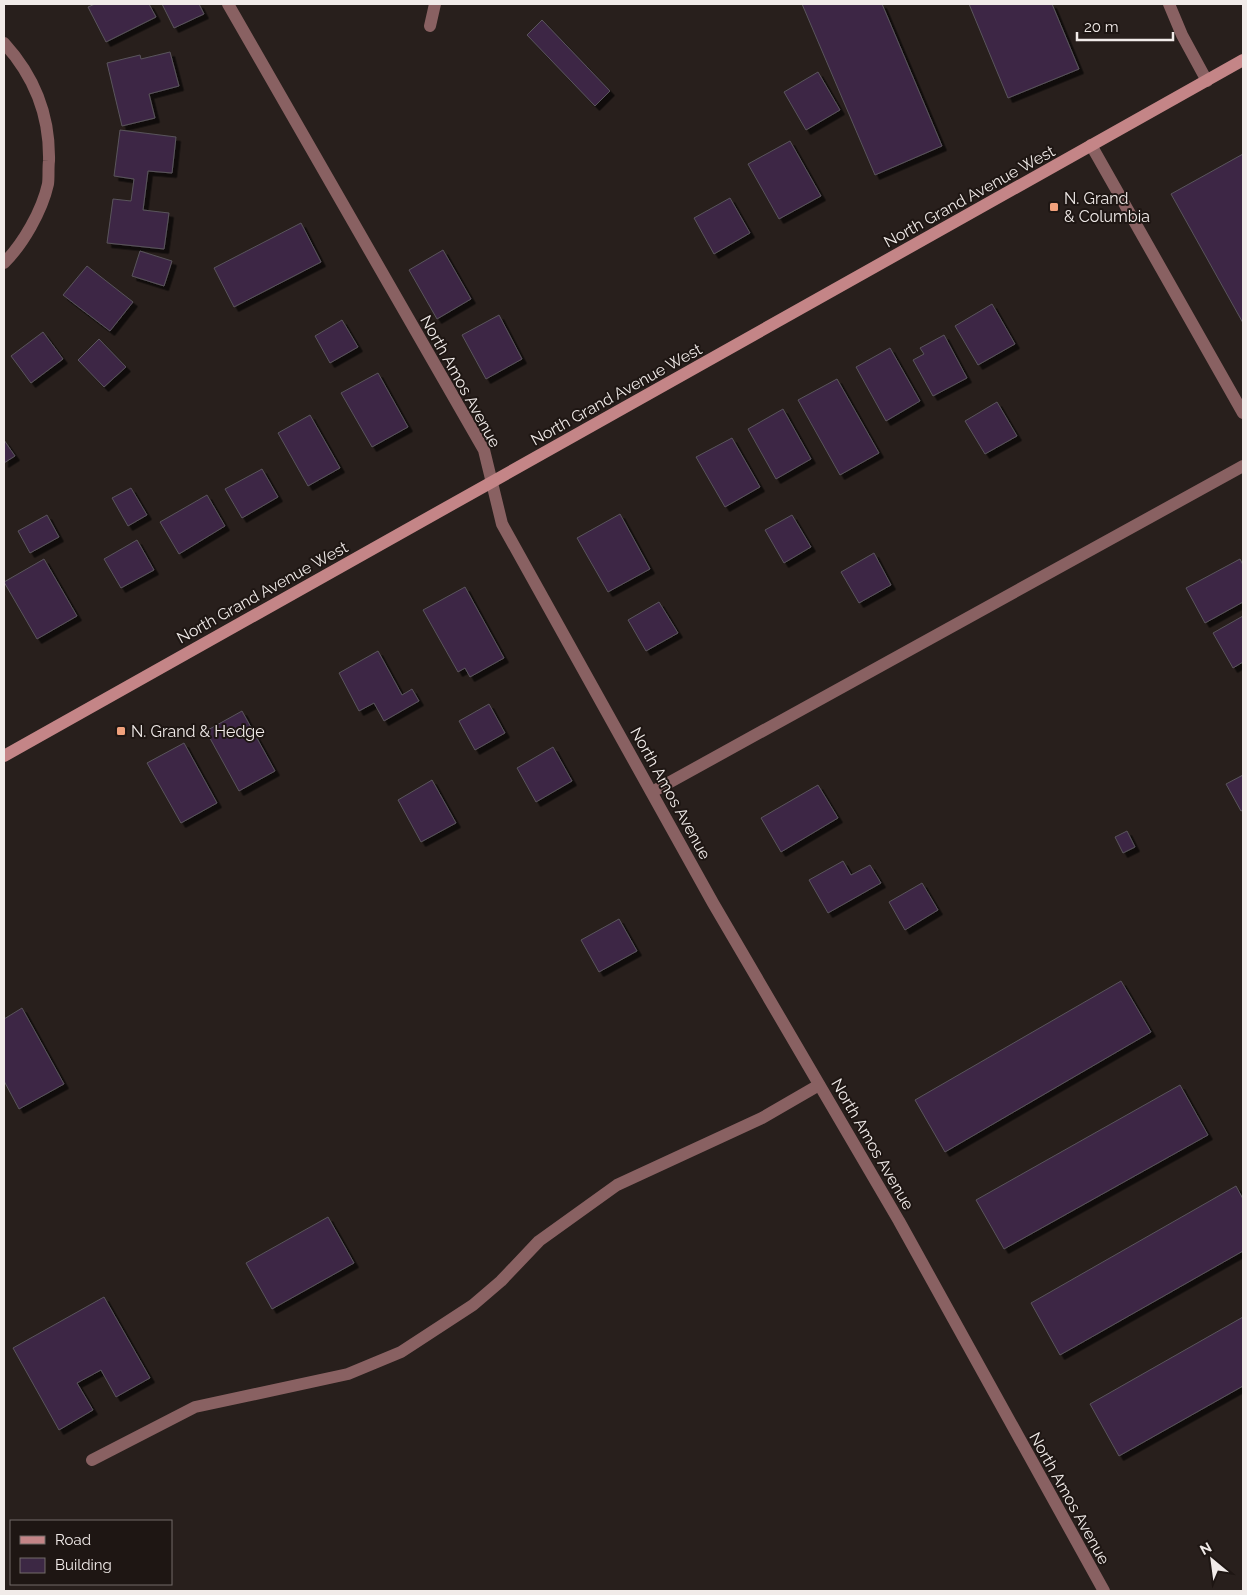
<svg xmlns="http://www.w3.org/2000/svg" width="1247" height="1595" viewBox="0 0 1247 1595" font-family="Raleway,sans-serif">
  <defs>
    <filter id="shadow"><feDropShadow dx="4.5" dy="4.5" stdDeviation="0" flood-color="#0009"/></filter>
  </defs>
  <rect width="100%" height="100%" fill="#281f1c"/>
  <g fill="#3c2844" stroke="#5a545c" filter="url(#shadow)">
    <polygon points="95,4 149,4 156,17 106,42 88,7"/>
    <polygon points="162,4 199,4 204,14 174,28"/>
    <polygon points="802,4 882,4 942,146 875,175"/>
    <polygon points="969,4 1052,4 1079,69 1008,98"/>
    <polygon points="542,20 610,91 595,106 527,35"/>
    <polygon points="170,52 179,86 149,94 155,118 122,126 107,63 140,55 141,59"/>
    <polygon points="818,72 840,110 806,130 784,92"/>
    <polygon points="120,130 176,137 172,173 148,171 143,210 169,213 164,249 107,243 113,199 131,201 134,179 114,176"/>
    <polygon points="790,141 821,196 779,219 748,164"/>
    <polygon points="1243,154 1243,323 1171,194"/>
    <polygon points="730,198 750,233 714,254 694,218"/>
    <polygon points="301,223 321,262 234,307 214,268"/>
    <polygon points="443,250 471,299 437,319 409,270"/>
    <polygon points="140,251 172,261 164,286 132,276"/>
    <polygon points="87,266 133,302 110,331 63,295"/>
    <polygon points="992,304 1015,344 978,365 955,326"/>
    <polygon points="499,315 522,359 486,379 462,335"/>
    <polygon points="342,320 358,347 330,363 315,336"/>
    <polygon points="43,332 63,359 31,383 11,356"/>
    <polygon points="944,335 967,378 933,396 913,360 924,354 920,348"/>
    <polygon points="99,339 126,367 104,387 78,360"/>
    <polygon points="890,348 920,401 886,421 856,367"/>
    <polygon points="378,373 408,427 372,447 341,393"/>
    <polygon points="837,379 879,453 840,475 798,400"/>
    <polygon points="997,402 1017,436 985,454 965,421"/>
    <polygon points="783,409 811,459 776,479 748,429"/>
    <polygon points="310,415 340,468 308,486 278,433"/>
    <polygon points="732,438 760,487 725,507 696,457"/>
    <polygon points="4,440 15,456 4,463"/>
    <polygon points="262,469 278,497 242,518 225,489"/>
    <polygon points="131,488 147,515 128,526 112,498"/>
    <polygon points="207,495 225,526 179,554 160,522"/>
    <polygon points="620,514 650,569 608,592 577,538"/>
    <polygon points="47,515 59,537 30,553 18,531"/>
    <polygon points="792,515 811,547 784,563 765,530"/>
    <polygon points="137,540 154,570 121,588 104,559"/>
    <polygon points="874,553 891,585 859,603 841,572"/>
    <polygon points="44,559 77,616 37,639 4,582"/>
    <polygon points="1240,559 1243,565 1243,602 1205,623 1186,588"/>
    <polygon points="465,587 504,658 470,677 465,668 458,672 423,610"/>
    <polygon points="659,602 678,633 646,651 628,620"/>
    <polygon points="1243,616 1243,662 1233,668 1213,633"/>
    <polygon points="378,651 402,695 412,689 419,701 384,721 374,703 359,711 339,673"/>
    <polygon points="489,704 505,733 475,750 459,721"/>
    <polygon points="242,711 275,771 239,791 206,731"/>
    <polygon points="184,743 217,803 181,823 147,763"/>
    <polygon points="553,747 572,781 536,802 517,768"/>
    <polygon points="1243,775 1243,810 1241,811 1226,784"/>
    <polygon points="432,780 456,823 421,842 398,800"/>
    <polygon points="818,785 838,818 781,852 761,818"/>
    <polygon points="1127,831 1135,847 1123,853 1115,837"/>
    <polygon points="843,861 851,875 870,865 881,883 828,913 809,880"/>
    <polygon points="922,883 938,910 905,930 889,902"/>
    <polygon points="619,919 637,951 599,972 581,940"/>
    <polygon points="1121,981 1151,1032 945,1152 915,1100"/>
    <polygon points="22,1008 64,1084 19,1109 4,1081 4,1019"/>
    <polygon points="1180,1085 1208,1135 1004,1249 976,1200"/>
    <polygon points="1236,1186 1243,1199 1243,1251 1060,1355 1031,1303"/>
    <polygon points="328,1217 354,1263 272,1309 246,1263"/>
    <polygon points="104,1297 150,1378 116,1397 101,1370 77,1383 93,1410 59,1430 13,1348"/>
    <polygon points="1243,1317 1243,1386 1119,1456 1090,1404"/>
  </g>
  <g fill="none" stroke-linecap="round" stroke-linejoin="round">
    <polyline stroke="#896162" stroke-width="12" points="652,792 1243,466"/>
    <g stroke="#896162" stroke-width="12">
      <polyline points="228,4 484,450 502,524 713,903 899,1221 1104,1591"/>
      <polyline points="1169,4 1182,35 1207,81"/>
      <polyline points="430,26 435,4"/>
      <path d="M 4,43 C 35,77 50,115 49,161 C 48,168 49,177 48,184 C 42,211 23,244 4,263"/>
      <polyline points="1091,145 1243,413"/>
      <polyline points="92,1460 195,1407 348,1374 401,1352 473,1305 501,1281 539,1241 617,1185 762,1118 819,1085"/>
    </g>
    <polyline stroke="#c48587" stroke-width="12" points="4,756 1243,60"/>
  </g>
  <g fill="#f1a17c" stroke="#1e1613" stroke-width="2">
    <rect x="1049" y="202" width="10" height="10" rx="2.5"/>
    <rect x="116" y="726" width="10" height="10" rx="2.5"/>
  </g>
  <g text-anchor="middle" stroke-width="4" stroke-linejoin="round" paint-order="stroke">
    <g font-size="16" fill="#f1ebe9" stroke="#1e1613">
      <text transform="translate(969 196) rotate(-29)" y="6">North Grand Avenue West</text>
      <text transform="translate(461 381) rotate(61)" y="6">North Amos Avenue</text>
      <text transform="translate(616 394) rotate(-29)" y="6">North Grand Avenue West</text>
      <text transform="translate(262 592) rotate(-29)" y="6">North Grand Avenue West</text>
      <text transform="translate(671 793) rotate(61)" y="6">North Amos Avenue</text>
      <text transform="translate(873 1144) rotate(60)" y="6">North Amos Avenue</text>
      <text transform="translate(1070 1498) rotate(61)" y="6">North Amos Avenue</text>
    </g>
    <g font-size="16" fill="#f1ebe9" stroke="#1e1613" text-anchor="start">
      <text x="1064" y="204">N. Grand<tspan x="1064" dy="18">&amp; Columbia</tspan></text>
      <text x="131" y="737">N. Grand &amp; Hedge</text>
    </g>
  </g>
  <rect width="1247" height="1595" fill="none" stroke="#f1ebe9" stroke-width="10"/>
  <rect x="10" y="1520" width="162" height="65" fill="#1e1613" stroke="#726b69"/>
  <rect x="20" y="1536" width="25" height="8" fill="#c48587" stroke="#726b69"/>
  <text x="55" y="1545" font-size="15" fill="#f1ebe9">Road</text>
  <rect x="20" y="1558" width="25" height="15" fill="#3c2844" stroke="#726b69"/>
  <text x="55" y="1570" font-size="15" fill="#f1ebe9">Building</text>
  <g transform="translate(1212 1560) rotate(331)" stroke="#1e1613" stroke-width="4" paint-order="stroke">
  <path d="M0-4L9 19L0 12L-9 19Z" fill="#f1ebe9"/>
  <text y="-8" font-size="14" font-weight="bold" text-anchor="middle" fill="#f1ebe9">N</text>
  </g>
  <path d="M1077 32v8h96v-8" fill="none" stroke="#f1ebe9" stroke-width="2.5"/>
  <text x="1084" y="32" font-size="15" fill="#f1ebe9" stroke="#1e1613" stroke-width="4" paint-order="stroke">20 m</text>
</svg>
